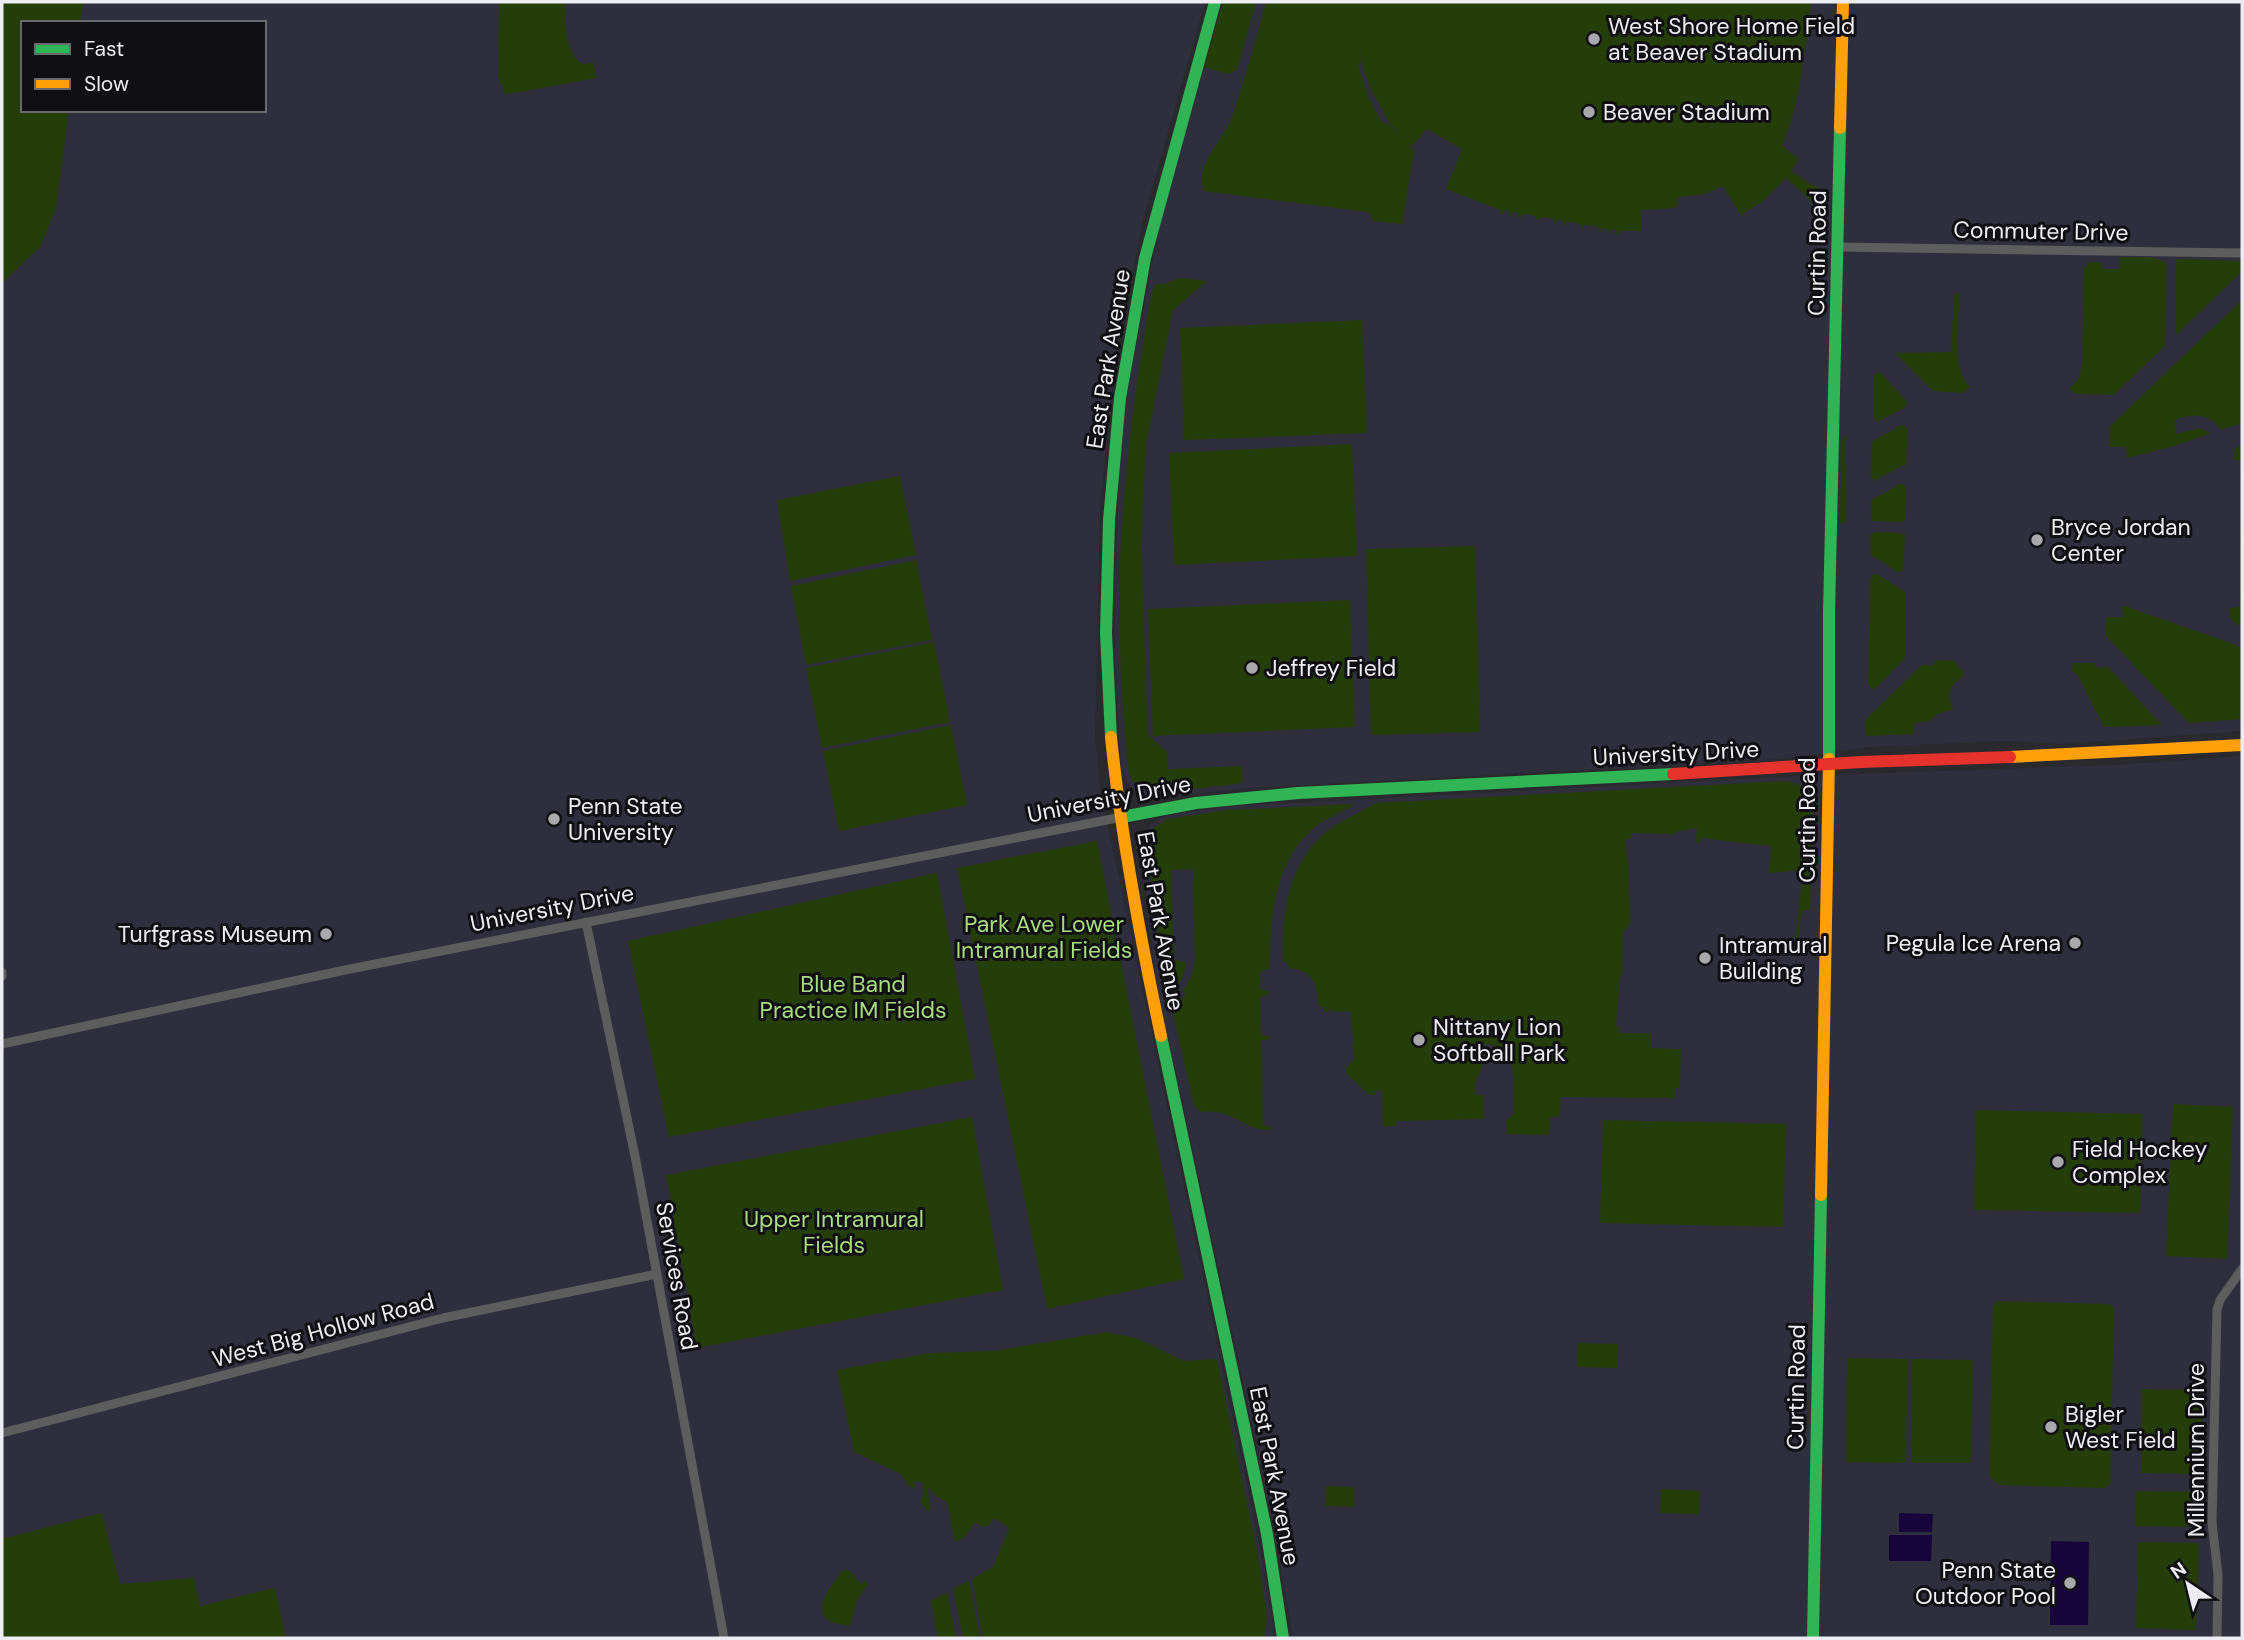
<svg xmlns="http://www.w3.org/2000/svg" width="2244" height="1640" viewBox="0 0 2244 1640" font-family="'DM Sans',sans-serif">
  <rect width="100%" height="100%" fill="#29292e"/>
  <g fill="#2f2e3c" fill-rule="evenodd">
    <path d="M 2,2 L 1205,2 L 1143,220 L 1115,363 L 1100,511 L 1095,737 L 1100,789 L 1258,1537 L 1275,1638 L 2,1638 ZM 23,23 L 264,23 L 264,110 L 23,110 Z"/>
    <polygon points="1223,2 2242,2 2242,731 2063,744 2006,741 1870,747 1782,759 1249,788 1156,799 1136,792 1127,782 1121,768 1115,674 1115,575 1120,459 1129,382 1159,228 1186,125"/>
    <polygon points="2242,756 2242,1638 1293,1638 1272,1516 1156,980 1142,855 1143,839 1151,824 1161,818 1179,813 1233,806 1796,776 2114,765"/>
  </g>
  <g fill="#253d09" fill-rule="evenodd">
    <polygon points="2,2 83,2 80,23 23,23 23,110 69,110 56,209 40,247 2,283"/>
    <path d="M 499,2 L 566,2 C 564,24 564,48 581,64 L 593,63 L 597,78 L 509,94 L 504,93 L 498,76 Z"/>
    <polygon points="1223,2 1256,2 1237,70 1228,74 1204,67"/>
    <path d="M 1266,2 L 1810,2 C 1811,21 1806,38 1804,56 C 1800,87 1794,117 1782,146 L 1799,159 L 1791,171 L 1816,188 L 1819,182 L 1818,189 L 1821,191 L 1815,205 L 1812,202 L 1809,208 L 1811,201 L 1786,178 L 1763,201 L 1741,215 L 1723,186 L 1704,194 L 1678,197 L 1677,206 L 1674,208 L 1641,210 L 1641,231 L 1620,231 L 1619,235 L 1616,234 L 1617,230 L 1611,229 L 1610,233 L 1607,233 L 1608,229 L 1602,228 L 1601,231 L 1598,231 L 1599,227 L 1584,225 L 1583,228 L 1581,228 L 1581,224 L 1566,221 L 1565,225 L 1563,225 L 1563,221 L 1557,220 L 1556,224 L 1554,223 L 1554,219 L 1540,217 L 1538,220 L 1536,220 L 1536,216 L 1522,214 L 1521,217 L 1518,217 L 1518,213 L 1512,212 L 1512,216 L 1509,215 L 1509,211 L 1504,210 L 1503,214 L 1500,214 L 1500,210 L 1446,189 L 1462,149 L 1427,129 L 1412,146 L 1409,144 L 1414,151 L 1402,224 L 1373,221 L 1369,212 L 1204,191 C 1194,170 1218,144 1227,127 C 1232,120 1234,110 1237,102 C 1248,69 1257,35 1266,2 ZM 1360,45 L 1364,70 L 1370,88 L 1389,122 L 1408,144 L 1387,122 L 1383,124 L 1369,99 L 1358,65 L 1362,63 Z"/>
    <polygon points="2120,257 2150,257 2166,262 2165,346 2113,395 2076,394 2069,389 2079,378 2082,365 2084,269 2089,262 2100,262 2103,269 2120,269"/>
    <polygon points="2176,259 2242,261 2242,271 2176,335"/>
    <path d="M 1179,278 L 1207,281 L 1173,310 L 1146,445 L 1141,544 L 1148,735 L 1167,752 L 1168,769 L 1242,766 L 1243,783 L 1155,794 L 1142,783 L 1133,782 L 1128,771 C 1123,713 1119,655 1119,596 C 1121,493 1134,391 1152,290 L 1156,284 L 1165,284 Z"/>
    <path d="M 1960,292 C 1959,319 1950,368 1970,387 L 1963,393 L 1933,391 L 1895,353 L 1951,352 L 1954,295 Z"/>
    <path d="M 2242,300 L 2242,423 L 2221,430 C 2209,413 2193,413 2175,420 L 2176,434 L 2200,428 L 2211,433 L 2174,446 L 2127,458 L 2126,447 L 2109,447 L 2110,426 Z"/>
    <polygon points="1362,320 1367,433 1184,440 1180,328"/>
    <polygon points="1876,373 1881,373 1908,403 1904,408 1877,422 1873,417 1873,376"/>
    <polygon points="1901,425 1904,425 1908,430 1906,464 1874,481 1871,476 1872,442"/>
    <polygon points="1846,436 1846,523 1840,523 1842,438"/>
    <polygon points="1352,444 1357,556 1174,565 1169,453"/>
    <path d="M 2239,446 L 2242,446 L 2242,626 C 2233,623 2229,618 2229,608 L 2240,607 L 2241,462 L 2233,459 L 2235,449 Z"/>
    <polygon points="900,476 916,555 790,581 777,500"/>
    <polygon points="1902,483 1906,487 1905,520 1901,522 1872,521 1871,500"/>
    <polygon points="1874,532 1901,533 1905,535 1903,571 1898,572 1871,555 1870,536"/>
    <polygon points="1475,546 1480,732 1371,735 1366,549"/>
    <polygon points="916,560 932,640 806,665 791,586"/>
    <polygon points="1875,573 1905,592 1905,658 1876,688 1872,689 1868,685 1870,579"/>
    <polygon points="1350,600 1355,727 1153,736 1148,609"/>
    <polygon points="2122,605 2242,647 2242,719 2189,723 2106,636 2106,617 2123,617"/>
    <polygon points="934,642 950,722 822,748 806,668"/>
    <path d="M 1935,660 L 1955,661 L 1955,663 L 1958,664 L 1958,668 L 1964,671 L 1964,676 C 1950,683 1946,695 1953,709 L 1936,715 L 1928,722 L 1914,723 L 1914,734 L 1866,736 L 1865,720 L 1922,665 L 1934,665 Z"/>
    <polygon points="2073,663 2095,663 2096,667 2108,667 2162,725 2104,727 2078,676 2072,671"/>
    <polygon points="951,725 967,805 839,831 823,751"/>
    <path d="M 1787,781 C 1801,784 1812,790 1813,805 L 1810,910 L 1804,910 L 1801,916 L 1797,945 L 1795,945 L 1803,870 L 1769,873 L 1771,846 L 1701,838 L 1700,843 L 1696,842 L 1697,828 L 1675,832 L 1675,834 L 1632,833 L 1631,839 L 1625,840 L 1628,861 L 1630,925 L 1623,932 L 1622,975 L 1620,976 L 1616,1026 L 1620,1027 L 1620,1033 L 1651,1033 L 1651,1048 L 1681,1049 L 1680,1088 L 1675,1088 L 1675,1098 L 1561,1097 L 1560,1117 L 1550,1117 L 1549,1135 L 1507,1134 L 1506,1120 L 1514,1114 C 1512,1088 1523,1046 1485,1044 L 1484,1061 L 1475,1084 L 1476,1095 L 1483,1095 L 1484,1119 L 1397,1121 L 1396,1126 L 1383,1126 L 1382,1091 L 1375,1091 L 1375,1095 L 1369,1095 L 1346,1073 L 1346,1067 L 1349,1067 L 1349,1064 L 1354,1060 L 1354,1047 L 1351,1046 L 1354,1042 L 1350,1011 L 1333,1012 L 1331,1008 L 1328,1012 L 1324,1012 L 1324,1007 L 1318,1006 C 1318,985 1313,970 1289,968 L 1287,962 L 1283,962 C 1281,913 1289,857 1333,827 C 1346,818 1362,812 1375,803 Z"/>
    <path d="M 1355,804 C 1340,813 1321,820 1309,832 C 1272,869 1271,922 1269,969 L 1260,972 L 1260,989 L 1269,991 L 1268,995 L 1260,997 L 1261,1034 L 1270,1037 L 1268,1040 L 1261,1040 L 1263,1126 L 1271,1126 L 1272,1130 C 1242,1131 1234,1108 1201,1112 L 1194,1106 L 1172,1008 L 1186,994 L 1183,991 L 1193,973 L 1195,959 L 1193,869 L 1171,870 L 1174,960 L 1186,962 C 1185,973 1181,987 1169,991 L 1164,980 L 1147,845 L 1148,835 L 1151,830 L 1167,819 L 1227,810 Z"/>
    <polygon points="1097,841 1184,1279 1047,1309 957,868"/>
    <polygon points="937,873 975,1079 669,1137 628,941"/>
    <polygon points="2173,1104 2233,1107 2227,1259 2166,1256"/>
    <polygon points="1976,1110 2142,1114 2140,1213 1974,1210"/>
    <polygon points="972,1117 1003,1290 697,1348 666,1175"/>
    <polygon points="1603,1120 1786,1124 1783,1227 1600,1223"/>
    <polygon points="1998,1301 2110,1304 2114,1308 2110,1484 2104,1488 1999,1485 1989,1476 1993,1306"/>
    <polygon points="1107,1332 1136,1338 1184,1361 1217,1359 1258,1555 1267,1618 1264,1638 983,1638 972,1579 993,1567 1009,1528 994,1518 988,1526 985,1524 985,1528 975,1522 965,1537 955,1542 947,1502 936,1496 928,1487 930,1510 928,1512 920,1501 924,1495 923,1483 914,1481 915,1489 909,1486 901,1474 854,1452 837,1370 930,1353 994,1351"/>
    <polygon points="1578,1343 1618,1344 1617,1368 1577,1367"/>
    <polygon points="1847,1358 1908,1359 1906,1463 1846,1462"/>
    <polygon points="1912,1359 1973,1360 1971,1463 1911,1463"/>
    <polygon points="2142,1389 2202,1390 2200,1474 2141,1473"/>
    <polygon points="1326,1486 1354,1487 1354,1507 1325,1506"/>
    <polygon points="1661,1489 1700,1491 1699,1514 1660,1513"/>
    <polygon points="2136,1491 2202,1492 2201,1527 2135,1526"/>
    <polygon points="102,1513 120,1584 194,1578 200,1606 275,1588 286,1638 2,1638 2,1539"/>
    <polygon points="2138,1542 2199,1543 2196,1630 2136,1628"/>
    <path d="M 844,1569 L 851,1572 L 861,1584 L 865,1581 L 868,1584 L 857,1600 L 850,1626 C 844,1624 833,1624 828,1620 C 811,1607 836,1580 844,1569 Z"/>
    <polygon points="969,1581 980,1638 963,1638 953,1589"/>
    <polygon points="947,1592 956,1638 938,1638 931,1601"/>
  </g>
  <g fill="#16053b">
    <polygon points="1899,1513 1933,1514 1932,1532 1899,1532"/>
    <polygon points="1889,1535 1932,1535 1931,1561 1889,1561"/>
    <polygon points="2051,1541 2089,1542 2088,1625 2050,1625"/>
  </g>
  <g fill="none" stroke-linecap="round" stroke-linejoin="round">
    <g stroke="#5c5d5c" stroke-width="9">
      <polyline points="1838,247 2242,253"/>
      <polyline points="586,922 636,1161 724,1638"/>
      <polyline points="2,972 2,976"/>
      <polyline points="2,1044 345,970 1122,817"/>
      <polyline points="2,1433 443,1318 657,1274"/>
      <polyline points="2217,1638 2218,1575 2212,1522 2217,1310 2220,1300 2242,1269"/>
    </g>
    <g stroke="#30b455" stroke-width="12">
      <polyline points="1111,737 1106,633 1109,520 1120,398 1145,258 1215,2"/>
      <polyline points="1829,759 1829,613 1840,128"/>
      <polyline points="1122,817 1196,803 1298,793 1673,774"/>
      <polyline points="1161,1036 1267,1534 1283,1638"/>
      <polyline points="1813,1638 1821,1195"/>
    </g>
    <g stroke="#ff9f0a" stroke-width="12">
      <polyline points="1840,128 1843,2"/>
      <path d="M 1111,737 C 1121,837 1140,937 1161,1036"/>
      <polyline points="2010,757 2242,745"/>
      <polyline points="1821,1195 1829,759"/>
    </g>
    <polyline stroke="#e5322d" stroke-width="12" points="1673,774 1861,762 2010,757"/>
  </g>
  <g fill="#a8a8ad" stroke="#101014" stroke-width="2.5">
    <circle cx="1594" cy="39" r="7"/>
    <circle cx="1589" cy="112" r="7"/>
    <circle cx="2037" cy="540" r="7"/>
    <circle cx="1252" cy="668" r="7"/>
    <circle cx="554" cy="819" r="7"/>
    <circle cx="326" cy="934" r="7"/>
    <circle cx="2075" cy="943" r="7"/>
    <circle cx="1705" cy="958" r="7"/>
    <circle cx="1419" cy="1040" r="7"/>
    <circle cx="2058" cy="1162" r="7"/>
    <circle cx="2051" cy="1427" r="7"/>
    <circle cx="2070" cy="1583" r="7"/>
  </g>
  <g text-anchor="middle" stroke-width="6" stroke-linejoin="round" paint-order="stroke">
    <g font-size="23" fill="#edecf2" stroke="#101014" text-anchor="start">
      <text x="1608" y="34">West Shore Home Field<tspan x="1608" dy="26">at Beaver Stadium</tspan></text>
      <text x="1603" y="120">Beaver Stadium</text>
      <text x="2051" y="535">Bryce Jordan<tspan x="2051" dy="26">Center</tspan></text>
      <text x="1266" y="676">Jeffrey Field</text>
      <text x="568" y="814">Penn State<tspan x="568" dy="26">University</tspan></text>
      <text x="312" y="942" text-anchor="end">Turfgrass Museum</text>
      <text x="2061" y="951" text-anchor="end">Pegula Ice Arena</text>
      <text x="1719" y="953">Intramural<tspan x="1719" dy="26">Building</tspan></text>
      <text x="1433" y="1035">Nittany Lion<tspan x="1433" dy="26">Softball Park</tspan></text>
      <text x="2072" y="1157">Field Hockey<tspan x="2072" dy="26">Complex</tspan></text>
      <text x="2065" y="1422">Bigler<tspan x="2065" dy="26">West Field</tspan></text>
      <text x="2056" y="1578" text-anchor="end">Penn State<tspan x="2056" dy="26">Outdoor Pool</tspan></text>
    </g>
    <g font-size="23" fill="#edecf2" stroke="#101014">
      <text transform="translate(2041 231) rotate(1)" y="8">Commuter Drive</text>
      <text transform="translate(1817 253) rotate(-89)" y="8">Curtin Road</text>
      <text transform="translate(1108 359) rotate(-81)" y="8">East Park Avenue</text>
      <text transform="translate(1676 753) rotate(-3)" y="8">University Drive</text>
      <text transform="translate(1109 799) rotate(-11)" y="8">University Drive</text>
      <text transform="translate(1807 820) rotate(-90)" y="8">Curtin Road</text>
      <text transform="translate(552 908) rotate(-11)" y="8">University Drive</text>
      <text transform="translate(1161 921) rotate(80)" y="8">East Park Avenue</text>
      <text transform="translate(677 1276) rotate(80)" y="8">Services Road</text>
      <text transform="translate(323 1330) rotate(-15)" y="8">West Big Hollow Road</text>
      <text transform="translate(1796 1387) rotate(-89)" y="8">Curtin Road</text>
      <text transform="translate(2196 1450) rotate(-90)" y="8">Millennium Drive</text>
      <text transform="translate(1275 1476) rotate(79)" y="8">East Park Avenue</text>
    </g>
    <g font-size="23" fill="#a8dc7f" stroke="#101014">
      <text x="1044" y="932">Park Ave Lower<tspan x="1044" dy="26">Intramural Fields</tspan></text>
      <text x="853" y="992">Blue Band<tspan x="853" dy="26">Practice IM Fields</tspan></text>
      <text x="834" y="1227">Upper Intramural<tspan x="834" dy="26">Fields</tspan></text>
    </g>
  </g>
  <rect width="2244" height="1640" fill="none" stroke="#edecf2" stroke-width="7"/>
  <rect x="21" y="21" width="245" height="91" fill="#101014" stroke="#68686d" stroke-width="2"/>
  <rect x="35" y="44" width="35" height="10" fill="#30b455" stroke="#68686d" stroke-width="2"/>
  <text x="84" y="56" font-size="21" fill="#edecf2">Fast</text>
  <rect x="35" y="79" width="35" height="10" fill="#ff9f0a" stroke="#68686d" stroke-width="2"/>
  <text x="84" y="91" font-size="21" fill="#edecf2">Slow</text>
  <g transform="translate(2188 1584) rotate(325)" stroke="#101014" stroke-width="5" paint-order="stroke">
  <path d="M0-5L12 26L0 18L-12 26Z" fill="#edecf2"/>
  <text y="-10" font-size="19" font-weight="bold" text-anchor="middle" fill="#edecf2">N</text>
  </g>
</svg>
